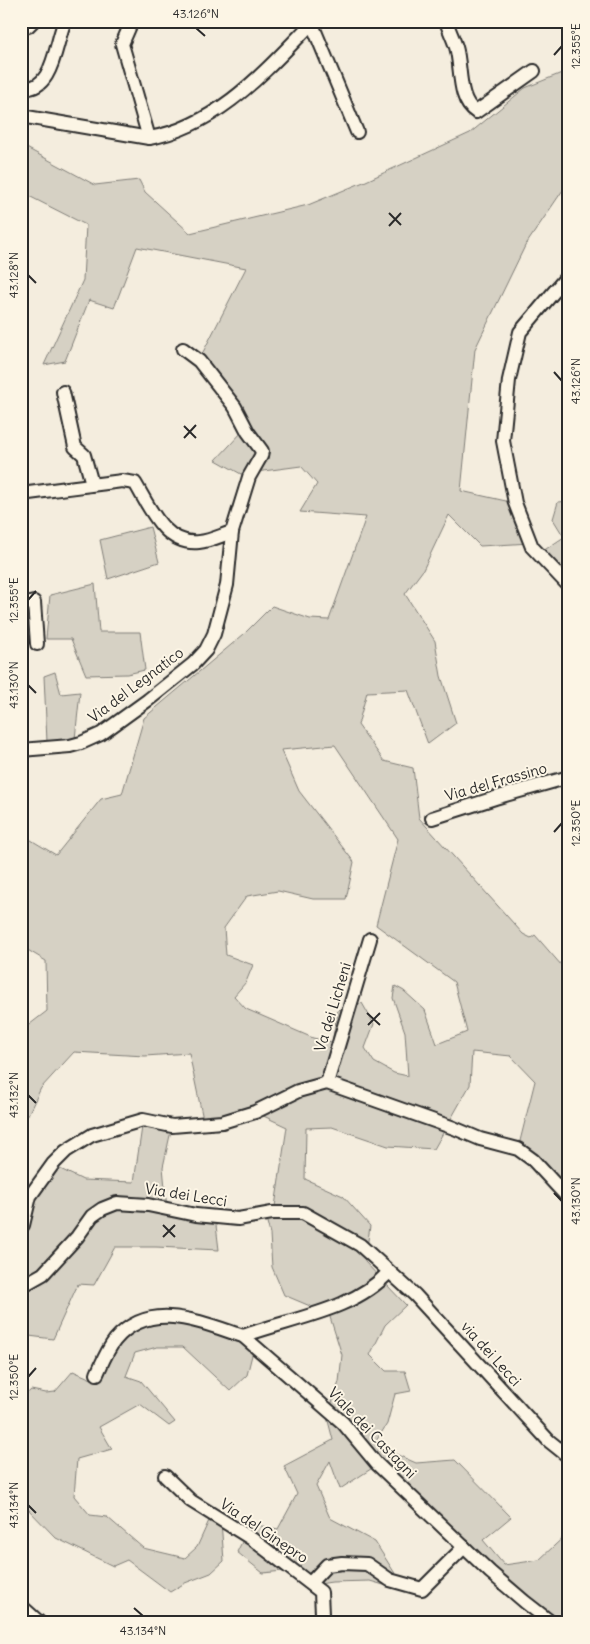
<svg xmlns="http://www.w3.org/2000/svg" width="590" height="1644" viewBox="0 0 590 1644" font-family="Delius,sans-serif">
  <rect width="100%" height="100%" fill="#f4edde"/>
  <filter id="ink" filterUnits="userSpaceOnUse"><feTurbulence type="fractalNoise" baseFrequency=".02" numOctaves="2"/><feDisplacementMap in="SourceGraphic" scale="10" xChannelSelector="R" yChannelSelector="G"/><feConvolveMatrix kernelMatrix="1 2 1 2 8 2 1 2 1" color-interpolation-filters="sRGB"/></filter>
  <g filter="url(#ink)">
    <g fill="#d6d1c4" stroke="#807e78" fill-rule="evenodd">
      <path d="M 569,70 L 569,181 L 525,246 L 475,349 L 461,491 L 515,503 L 530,543 L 480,546 L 449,515 L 423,570 L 405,594 L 435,641 L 441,676 L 456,723 L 428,744 L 408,690 L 367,692 L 358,725 L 384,761 L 413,768 L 419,818 L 523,934 L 531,938 L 535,935 L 569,974 L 569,1185 L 559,1189 L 518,1149 L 535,1081 L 511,1056 L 472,1052 L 470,1085 L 434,1149 L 388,1146 L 332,1127 L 306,1128 L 305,1179 L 343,1196 L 370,1226 L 365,1262 L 406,1305 L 385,1325 L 370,1355 L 386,1371 L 405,1371 L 411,1391 L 395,1394 L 387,1424 L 376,1441 L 384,1449 L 416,1463 L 455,1460 L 511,1517 L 483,1540 L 504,1565 L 539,1560 L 569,1532 L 569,1623 L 552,1623 L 377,1465 L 340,1489 L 330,1461 L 316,1486 L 330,1518 L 375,1542 L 396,1575 L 401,1590 L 370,1581 L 332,1582 L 312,1585 L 293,1570 L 263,1573 L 237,1552 L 251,1524 L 278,1529 L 297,1494 L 284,1466 L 333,1440 L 327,1417 L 339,1382 L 342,1355 L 329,1314 L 284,1295 L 272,1267 L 270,1234 L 265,1214 L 274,1213 L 287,1127 L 255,1112 L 204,1124 L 189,1053 L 145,1056 L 74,1052 L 41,1088 L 21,1129 L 21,1031 L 47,1011 L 46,961 L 21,946 L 21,834 L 56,855 L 101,799 L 122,794 L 144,718 L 244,634 L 272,606 L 310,619 L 329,620 L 366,517 L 300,512 L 317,484 L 301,466 L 241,474 L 216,460 L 242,432 L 201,356 L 246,268 L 137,247 L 114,308 L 89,300 L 65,361 L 44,365 L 83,280 L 86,225 L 21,192 L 21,145 L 95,185 L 139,180 L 145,192 L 190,233 L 308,205 L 366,181 L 470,133 L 525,88 ZM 335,745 L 398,839 L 376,925 L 454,982 L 467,1032 L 437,1044 L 425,1010 L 404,991 L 395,986 L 393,998 L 405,1032 L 408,1076 L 394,1073 L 374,1062 L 365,1048 L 374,1024 L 362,1003 L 338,1010 L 332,1042 L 313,1038 L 246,1009 L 234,996 L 246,982 L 253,965 L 226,955 L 224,928 L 247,896 L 278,891 L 313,899 L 346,899 L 354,862 L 299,791 L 281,750 Z"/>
      <polygon points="569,501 569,579 543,551 564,537 553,519 558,502"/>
      <polygon points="150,527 159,562 108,579 100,540"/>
      <polygon points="95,584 99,632 140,632 145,670 127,674 86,675 71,639 46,639 50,595"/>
      <polygon points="55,672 61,694 80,692 75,739 47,742 44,676"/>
      <polygon points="143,1120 172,1126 163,1167 167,1209 215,1217 219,1250 156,1247 115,1247 94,1285 78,1284 53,1339 21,1335 21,1293 27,1283 21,1282 21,1227 30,1196 54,1166 83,1180 134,1182"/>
      <polygon points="149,1318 243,1336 253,1351 247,1375 230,1391 183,1347 157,1347 135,1353 126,1376 141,1381 175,1422 169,1426 140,1404 99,1427 112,1449 77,1459 74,1496 90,1515 107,1517 143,1548 185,1558 197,1547 212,1514 221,1521 224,1561 211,1573 185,1583 170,1592 127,1560 113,1566 56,1538 26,1507 21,1499 21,1463 24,1457 21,1447 21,1399 31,1390 46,1393 55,1392 73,1371 94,1380 107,1353"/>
    </g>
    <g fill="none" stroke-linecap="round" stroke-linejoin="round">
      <g stroke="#2b2b2b" stroke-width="16">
        <g id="minor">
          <polyline points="132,21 122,44 149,138"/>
          <path d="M 446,21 C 449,30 453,38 456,47 C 462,67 457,100 476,112 L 534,71"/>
          <polyline points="312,24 357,132"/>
          <polyline points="21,28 28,26 33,21"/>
          <path d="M 21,88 C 54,93 55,42 65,21"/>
          <path d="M 21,116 L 149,138 C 219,126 267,69 314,21"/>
          <polyline points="569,274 520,332 509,380 503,441 515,503 532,547 569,586"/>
          <polyline points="63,392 75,447 84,455 92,484"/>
          <path d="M 21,494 L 122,481 L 135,483 C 150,508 165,546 199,542 C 210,541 222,535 232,532 L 249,477 L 261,456 L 262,451 L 248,432 L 235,407 L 199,361 L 183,349"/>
          <polyline points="21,605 34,602 37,644"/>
          <polyline points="21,750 70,746 81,743 101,734 148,700 193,664 206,650 214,634 227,585 232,532"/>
          <polyline points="432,818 495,798 569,777"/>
          <polyline points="327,1083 370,939"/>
          <polyline points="21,1227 23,1225 30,1196 53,1164 66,1151 92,1135 143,1120 172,1126 222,1122 255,1112 298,1091 327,1083 454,1128 480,1139 518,1149 533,1160 569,1199"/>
          <path d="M 389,1272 C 353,1311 292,1318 243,1336 L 343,1423 L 377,1464 L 490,1572 L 525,1602 L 552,1623"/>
          <polyline points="21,1282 27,1283 43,1274 77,1237 92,1216 102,1209 117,1203 148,1205 196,1215 238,1219 272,1213 303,1213 360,1245 415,1295 549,1441 569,1457"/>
          <path d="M 97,1374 C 102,1363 107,1350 115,1340 C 150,1299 200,1322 243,1336"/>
          <polyline points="165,1476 191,1501 252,1539 321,1592 322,1614 320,1623"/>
          <polyline points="310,1583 327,1565 342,1563 367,1564 390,1580 422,1589 464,1547"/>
          <polyline points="21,1606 40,1623"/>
        </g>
      </g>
      <use href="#minor" stroke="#fcf5e5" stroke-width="12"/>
    </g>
  </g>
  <path fill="none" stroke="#2b2b2b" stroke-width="2" d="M 196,28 L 205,36M 554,55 L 562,46M 389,213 L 401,225M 389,226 L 401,213M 28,275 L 36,283M 554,372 L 562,381M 184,426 L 196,438M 184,438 L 196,425M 28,600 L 36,591M 28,685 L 36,693M 554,832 L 562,823M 367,1013 L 380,1025M 368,1025 L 380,1013M 28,1095 L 36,1103M 554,1193 L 562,1201M 163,1225 L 175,1237M 163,1237 L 175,1225M 28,1377 L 36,1368M 28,1505 L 36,1513M 134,1608 L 143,1616"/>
  <g text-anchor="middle" stroke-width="4" stroke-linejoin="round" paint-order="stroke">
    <g font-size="15" fill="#2b2b2b" stroke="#fcf5e5">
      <text transform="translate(136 685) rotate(-37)" y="5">Via del Legnatico</text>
      <text transform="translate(496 782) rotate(-16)" y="5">Via del Frassino</text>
      <text transform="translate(333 1007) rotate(-73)" y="5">Va dei Licheni</text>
      <text transform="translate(186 1195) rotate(9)" y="5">Via dei Lecci</text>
      <text transform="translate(491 1354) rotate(48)" y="5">via dei Lecci</text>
      <text transform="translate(372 1433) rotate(46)" y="5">Viale dei Castagni</text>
      <text transform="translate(264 1531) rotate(34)" y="5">Via del Ginepro</text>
    </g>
  </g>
  <rect width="590" height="1644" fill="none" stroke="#fcf5e5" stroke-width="55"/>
  <rect x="28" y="28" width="534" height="1588" fill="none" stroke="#2b2b2b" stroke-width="2"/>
  <g font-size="12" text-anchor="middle" fill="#2b2b2b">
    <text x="196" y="18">43.126°N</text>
    <text transform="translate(576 46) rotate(-90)" y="4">12.355°E</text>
    <text transform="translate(14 275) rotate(-90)" y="4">43.128°N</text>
    <text transform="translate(576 381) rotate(-90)" y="4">43.126°N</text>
    <text transform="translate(14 600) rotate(-90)" y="4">12.355°E</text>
    <text transform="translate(14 685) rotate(-90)" y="4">43.130°N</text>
    <text transform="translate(576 823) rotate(-90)" y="4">12.350°E</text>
    <text transform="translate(14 1095) rotate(-90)" y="4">43.132°N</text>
    <text transform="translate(576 1201) rotate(-90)" y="4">43.130°N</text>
    <text transform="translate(14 1377) rotate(-90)" y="4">12.350°E</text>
    <text transform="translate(14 1505) rotate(-90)" y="4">43.134°N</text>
    <text x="143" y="1635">43.134°N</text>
  </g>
</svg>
